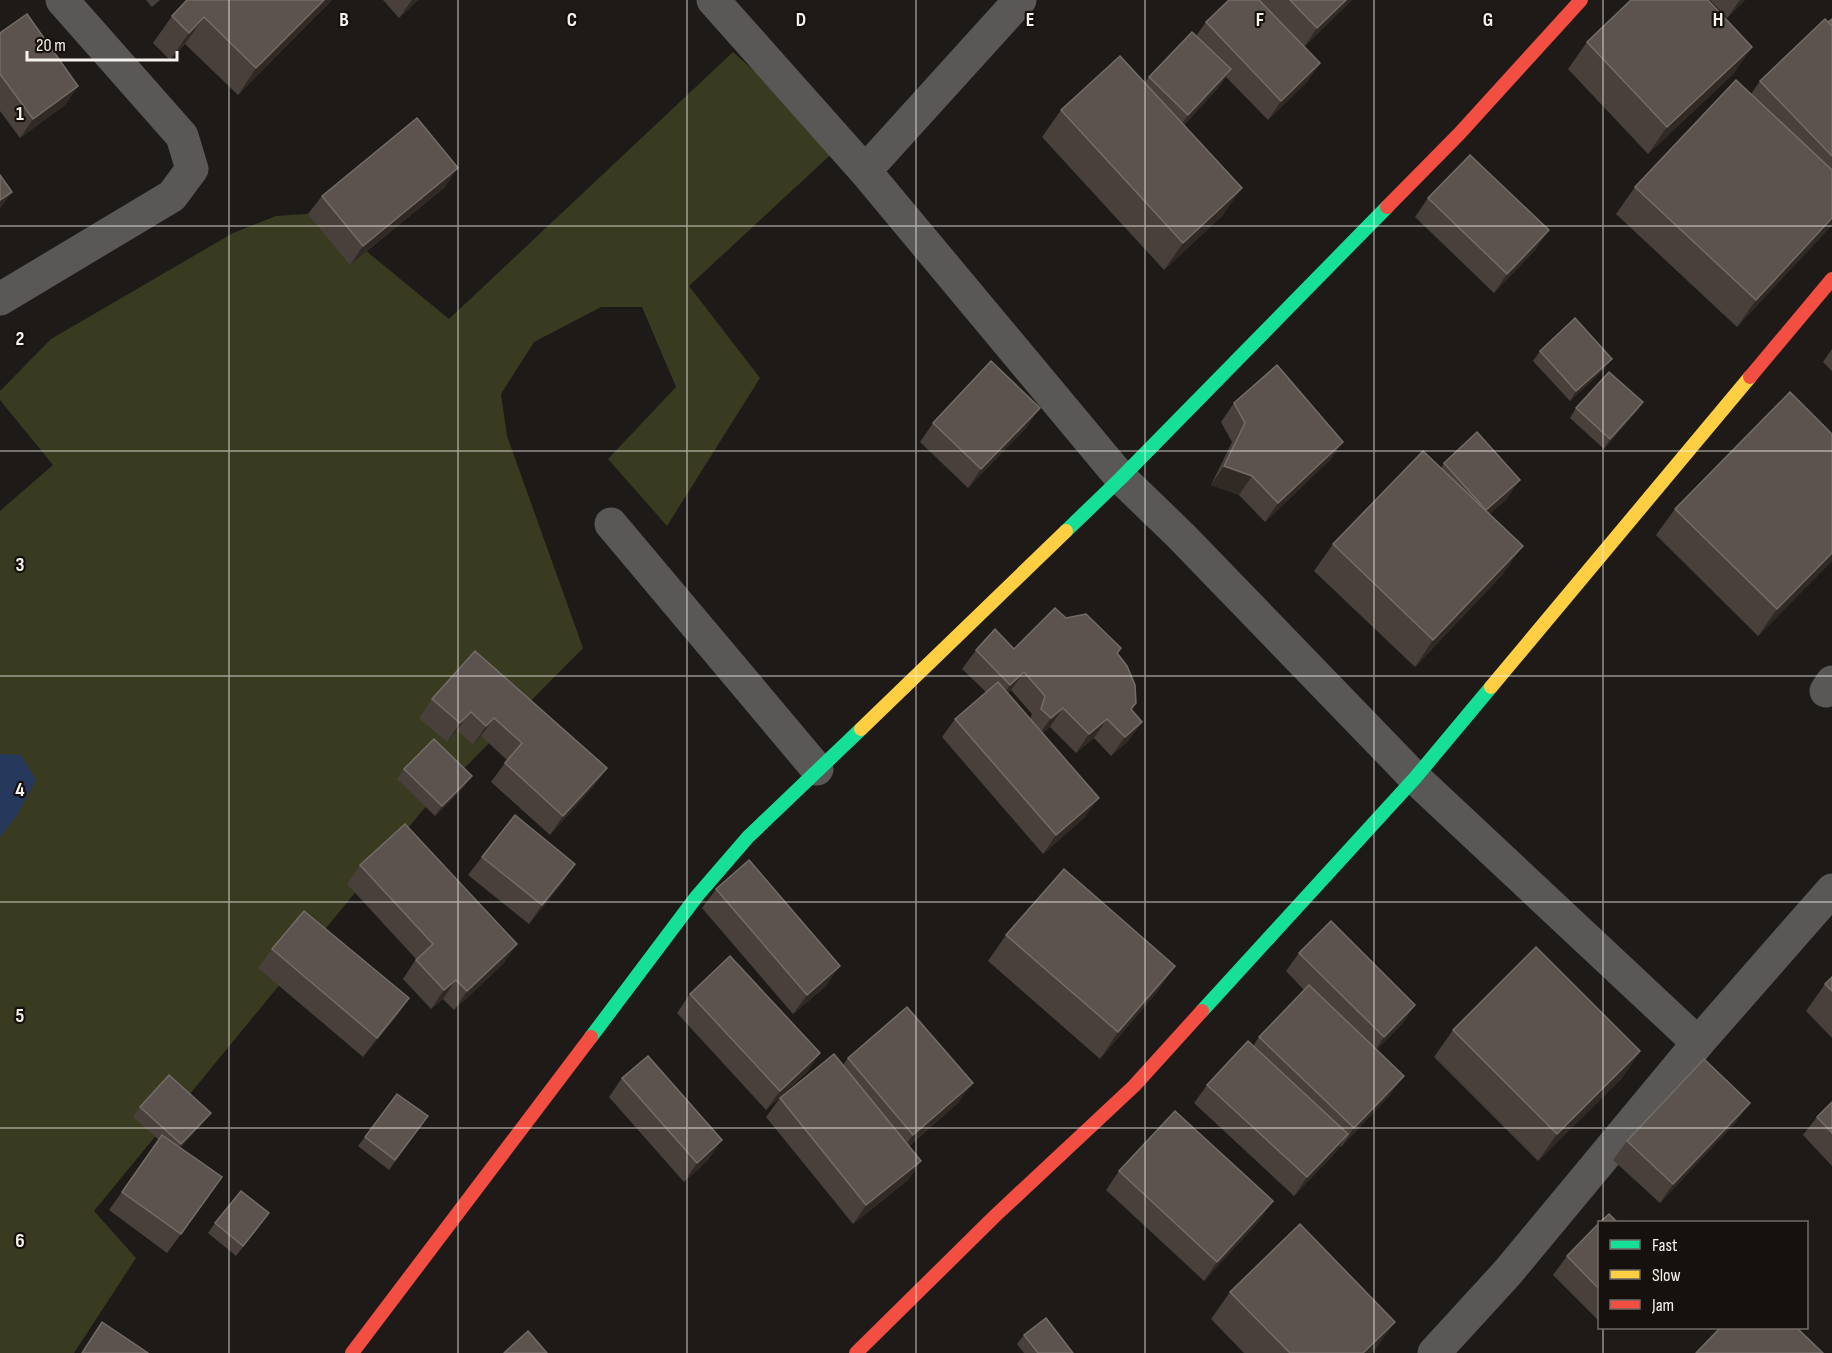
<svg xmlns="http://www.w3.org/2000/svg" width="1832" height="1353" viewBox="0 0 1832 1353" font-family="'Sofia Sans Condensed',sans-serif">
  <rect width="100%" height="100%" fill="#1d1a17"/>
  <polygon fill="#393b20" points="733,52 839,147 689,286 760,378 667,526 608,459 676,387 642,307 601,307 534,342 501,394 507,436 583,648 422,811 94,1211 136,1258 74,1353 0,1353 0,511 53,465 0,400 0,391 51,339 233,233 276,216 320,213 449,319"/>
  <polygon fill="#26385c" points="0,754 21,755 36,780 17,815 0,837"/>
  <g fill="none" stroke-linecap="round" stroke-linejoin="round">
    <g stroke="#595857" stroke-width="33">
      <polyline points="713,0 865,171 1121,478 1181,536 1415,778 1698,1043"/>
      <polyline points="865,171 1020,0"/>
      <polyline points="0,299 172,196 192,169 182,136 62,0"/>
      <polyline points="611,524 817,769"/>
      <polyline points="1826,691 1832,682"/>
      <polyline points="1434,1353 1508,1272 1698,1043 1832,890"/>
    </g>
    <g stroke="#16e098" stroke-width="14">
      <polyline points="1066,531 1121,478 1387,207"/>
      <polyline points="1202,1011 1415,778 1491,687"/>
      <polyline points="591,1037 697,896 748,837 861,729"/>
    </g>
    <g stroke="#ffcf43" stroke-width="14">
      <polyline points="1491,687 1750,377"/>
      <polyline points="861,729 1066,531"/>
    </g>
    <g stroke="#f24e42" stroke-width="14">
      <polyline points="1387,207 1460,133 1581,0"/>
      <polyline points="1750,377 1832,279"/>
      <polyline points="352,1353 591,1037"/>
      <polyline points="856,1353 996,1215 1134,1086 1202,1011"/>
    </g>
  </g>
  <g fill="#49403b" fill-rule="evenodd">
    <polygon points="146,0 160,0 152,7"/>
    <polygon points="332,0 238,95 185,44 170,60 153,43 172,16"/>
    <polygon points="383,0 418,0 399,18"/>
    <polygon points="1229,0 1352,0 1304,47 1320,63 1307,82 1268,120 1226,77 1218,88 1184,125 1223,215 1164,270 1042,137 1061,110 1145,82 1149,77 1196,36 1206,22"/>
    <polygon points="1710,0 1745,0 1727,18"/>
    <polygon points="1832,19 1832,225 1737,327 1616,214 1635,187 1751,94 1760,81"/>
    <polygon points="0,33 78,86 65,105 20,138 0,111"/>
    <polygon points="1587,42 1752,47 1733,74 1648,154 1568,69"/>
    <polygon points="445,187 350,265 308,214 322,196"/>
    <polygon points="1428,198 1536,249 1494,293 1415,217"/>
    <polygon points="1832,349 1832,371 1823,362"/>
    <polygon points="1540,351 1605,368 1570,401 1533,361"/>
    <polygon points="1643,402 1636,412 1604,449 1570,418 1576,408"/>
    <polygon points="1234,403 1343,442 1330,460 1265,522 1239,495 1211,485 1232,442 1221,422"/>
    <polygon points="933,423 1027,427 968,488 920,442"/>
    <polygon points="1832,434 1832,561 1758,636 1656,535 1675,509"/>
    <polygon points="1444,463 1507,499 1489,514 1504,573 1415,667 1314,571 1333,544 1441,468"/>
    <path d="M 1014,649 L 1117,653 L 1136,703 L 1131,710 L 1142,722 L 1128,741 L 1111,756 L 1094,738 L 1076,753 L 1050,727 L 1042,733 L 1085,817 L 1043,854 L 942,737 L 955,719 L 986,692 L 962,669 L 976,650 ZM 1011,690 L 1032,714 L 1030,719 L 1008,693 Z"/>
    <polygon points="475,651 607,768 593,787 550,835 491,782 507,760 481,736 473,745 457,730 447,742 419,718 432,699"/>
    <polygon points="404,769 465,786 435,816 397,779"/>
    <polygon points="482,857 575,864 562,883 529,924 468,875"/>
    <polygon points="360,865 504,963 454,1010 443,999 431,1009 403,979 416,959 347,884"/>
    <polygon points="716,889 827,985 793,1014 702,908"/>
    <polygon points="1006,935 1175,966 1156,993 1100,1059 988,961"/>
    <polygon points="272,949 409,998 396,1017 363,1057 258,968"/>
    <polygon points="1299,953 1415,1005 1402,1024 1376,1050 1390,1095 1341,1147 1340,1146 1335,1153 1294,1196 1194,1103 1207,1085 1253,1046 1259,1037 1304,990 1286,971"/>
    <polygon points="1832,977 1832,1038 1806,1011 1825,984"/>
    <polygon points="690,994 820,1053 807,1072 766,1110 677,1013"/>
    <polygon points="1453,1030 1640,1051 1622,1078 1538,1161 1434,1057"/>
    <polygon points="848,1058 959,1102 909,1146 921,1161 908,1180 853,1224 766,1117 780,1098 843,1065"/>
    <polygon points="622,1078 709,1159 684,1182 609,1097"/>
    <polygon points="1832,1102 1832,1166 1803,1135 1817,1117"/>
    <polygon points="140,1107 204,1122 180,1148 209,1196 167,1253 109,1210 159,1140 133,1117"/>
    <polygon points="428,1116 389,1170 358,1146 365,1137"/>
    <polygon points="1737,1121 1660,1203 1613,1160 1627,1141"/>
    <polygon points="1119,1171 1260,1220 1204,1281 1106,1190"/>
    <polygon points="215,1223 262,1223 236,1256 208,1233"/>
    <polygon points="1599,1223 1599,1321 1553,1275 1567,1256"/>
    <polygon points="1230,1292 1395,1322 1376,1348 1371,1353 1244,1353 1211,1319"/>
    <polygon points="1024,1335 1073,1353 1024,1353 1017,1344"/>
  </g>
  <g fill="#302924">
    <polygon points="324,0 332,0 238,95 256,68"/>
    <polygon points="412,0 418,0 399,18"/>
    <polygon points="1346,0 1352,0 1304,47 1317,28"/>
    <polygon points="1740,0 1745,0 1727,18"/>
    <polygon points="204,17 185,44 170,60 189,33"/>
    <polygon points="1752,47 1733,74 1648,154 1667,127"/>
    <polygon points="1320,63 1307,82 1268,120 1281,101"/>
    <polygon points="1231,69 1218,88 1175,134 1188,115"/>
    <polygon points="78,86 65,105 20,138 33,119"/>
    <polygon points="458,168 445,187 350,265 363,246"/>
    <polygon points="1242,188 1223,215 1164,270 1183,243"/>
    <polygon points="12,192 0,209 0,200"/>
    <polygon points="1832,218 1832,225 1737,327 1756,300"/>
    <polygon points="1549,230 1536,249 1494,293 1507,274"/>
    <polygon points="1612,359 1605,368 1570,401 1576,391"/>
    <polygon points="1643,402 1636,412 1604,449 1610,439"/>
    <polygon points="1040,408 1027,427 968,488 981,469"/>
    <polygon points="1343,442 1330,460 1265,522 1278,503"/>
    <polygon points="1224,466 1252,476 1239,495 1211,485"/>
    <polygon points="1520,480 1507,499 1473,528 1486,510"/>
    <polygon points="1523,546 1504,573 1415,667 1433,640"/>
    <polygon points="1832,553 1832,561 1758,636 1777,609"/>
    <polygon points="1024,672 1011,690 997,703 1010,685"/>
    <polygon points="1063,708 1050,727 1037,737 1051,718"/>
    <polygon points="471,712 457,730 447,742 460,723"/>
    <polygon points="494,718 481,736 473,745 486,726"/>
    <polygon points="1107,719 1094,738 1076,753 1089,734"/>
    <polygon points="1142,722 1128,741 1111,756 1125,737"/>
    <polygon points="607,768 593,787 550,835 563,816"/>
    <polygon points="472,776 465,786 435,816 442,806"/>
    <polygon points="1099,798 1085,817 1043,854 1056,835"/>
    <polygon points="575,864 562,883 529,924 542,905"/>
    <polygon points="517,944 504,963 454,1010 467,991"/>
    <polygon points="840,966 827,985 793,1014 807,995"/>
    <polygon points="1175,966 1156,993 1100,1059 1118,1032"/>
    <polygon points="456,980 443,999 431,1009 444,990"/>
    <polygon points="409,998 396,1017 363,1057 377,1038"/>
    <polygon points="1415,1005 1402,1024 1371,1056 1384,1037"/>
    <polygon points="1640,1051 1622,1078 1538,1161 1557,1134"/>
    <polygon points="820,1053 807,1072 766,1110 780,1091"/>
    <polygon points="1404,1076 1390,1095 1341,1147 1354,1128"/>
    <polygon points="973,1083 959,1102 899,1154 913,1135"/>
    <polygon points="1750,1103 1737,1121 1660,1203 1673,1184"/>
    <polygon points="211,1113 204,1122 174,1154 181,1144"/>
    <polygon points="1348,1134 1335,1153 1294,1196 1307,1177"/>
    <polygon points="722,1140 709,1159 684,1182 697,1163"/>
    <polygon points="921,1161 908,1180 853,1224 866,1205"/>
    <polygon points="1273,1201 1260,1220 1204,1281 1217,1262"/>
    <polygon points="1395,1322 1376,1348 1371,1353 1363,1353"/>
  </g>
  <g fill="#5c534e" stroke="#746c67" stroke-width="1.5">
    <polygon points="187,0 324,0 256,68 204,17 189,33 172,16"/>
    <polygon points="1229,0 1259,0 1320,63 1281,101 1206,22"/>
    <polygon points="1290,0 1346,0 1317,28"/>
    <polygon points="1631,0 1708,0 1752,47 1667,127 1587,42"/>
    <polygon points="27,14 78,86 33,119 0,74 0,33"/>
    <polygon points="1825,19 1832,26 1832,156 1760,81"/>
    <polygon points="1832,19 1832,26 1828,22"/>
    <polygon points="1192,32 1231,69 1188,115 1149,77"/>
    <polygon points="1120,56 1242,188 1183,243 1061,110"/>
    <polygon points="1736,80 1832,170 1832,218 1756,300 1635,187"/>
    <polygon points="417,118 458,168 363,246 322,196"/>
    <polygon points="1470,155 1549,230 1507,274 1428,198"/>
    <polygon points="0,175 12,192 0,200"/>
    <polygon points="1575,318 1612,359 1576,391 1540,351"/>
    <polygon points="991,361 1040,408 981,469 933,423"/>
    <polygon points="1277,365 1343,442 1278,503 1252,476 1224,466 1245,423 1234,403"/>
    <polygon points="1609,372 1643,402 1610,439 1576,408"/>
    <polygon points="1790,392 1832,434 1832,553 1777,609 1675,509"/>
    <polygon points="1477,432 1520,480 1486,510 1444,463"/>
    <polygon points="1423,451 1523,546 1433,640 1333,544"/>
    <polygon points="1055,608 1066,618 1086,614 1121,648 1117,653 1127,666 1135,685 1136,703 1131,709 1142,722 1125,737 1107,719 1089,734 1063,708 1051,718 1041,709 1045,696 1024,672 1010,685 976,650 995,629 1014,649"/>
    <polygon points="475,651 607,768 563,816 505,763 522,743 494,718 486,726 471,712 460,723 432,699"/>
    <polygon points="998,682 1099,798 1056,835 955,719"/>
    <polygon points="434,739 472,776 442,806 404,769"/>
    <polygon points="515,815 575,864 542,905 482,857"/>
    <polygon points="405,824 517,944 467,991 456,980 444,990 416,960 433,944 360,865"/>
    <polygon points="749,860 840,966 807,995 716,889"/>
    <polygon points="1064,869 1175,966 1118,1032 1006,935"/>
    <polygon points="304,911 409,998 377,1038 272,949"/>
    <polygon points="1331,921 1415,1005 1384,1037 1299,953"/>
    <polygon points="1536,947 1640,1051 1557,1134 1453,1030"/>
    <polygon points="730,956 820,1053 780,1091 690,994"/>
    <polygon points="1832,977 1832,991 1825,984"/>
    <polygon points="1309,985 1404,1076 1354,1128 1259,1037"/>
    <polygon points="907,1007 973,1083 913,1135 848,1058"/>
    <polygon points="1248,1041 1348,1134 1307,1177 1207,1085"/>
    <polygon points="834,1054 921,1161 866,1205 780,1098"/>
    <polygon points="648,1056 722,1140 697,1163 622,1078"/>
    <polygon points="1704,1059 1750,1103 1673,1184 1627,1141"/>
    <polygon points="169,1075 211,1113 181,1144 140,1107"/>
    <polygon points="397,1094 428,1116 395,1160 365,1137"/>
    <polygon points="1832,1102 1832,1133 1817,1117"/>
    <polygon points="1175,1111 1273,1201 1217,1262 1119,1171"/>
    <polygon points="162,1135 222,1177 181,1234 122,1192"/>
    <polygon points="241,1191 269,1213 243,1246 215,1223"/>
    <polygon points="1609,1214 1617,1222 1600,1222"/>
    <polygon points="1599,1223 1599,1289 1567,1256"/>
    <polygon points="1300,1224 1395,1322 1363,1353 1290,1353 1230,1292"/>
    <polygon points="1046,1318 1073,1353 1038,1353 1024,1335"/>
    <polygon points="102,1322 148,1353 82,1353"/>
    <polygon points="1720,1328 1797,1328 1823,1353 1696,1353"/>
    <polygon points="528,1331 547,1353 504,1353"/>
  </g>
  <path fill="none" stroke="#f6f2ee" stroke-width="1.5" stroke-opacity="0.55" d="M 229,0 L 229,1353M 458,0 L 458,1353M 687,0 L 687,1353M 916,0 L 916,1353M 1145,0 L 1145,1353M 1374,0 L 1374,1353M 1603,0 L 1603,1222M 0,226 L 1832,226M 0,451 L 1832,451M 0,676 L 1832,676M 0,902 L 1832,902M 0,1128 L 1832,1128M 1603,1328 L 1603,1353"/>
  <g font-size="20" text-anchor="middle" font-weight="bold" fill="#f6f2ee" stroke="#16110c" stroke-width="4.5" stroke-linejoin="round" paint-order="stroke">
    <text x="344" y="26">B</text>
    <text x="572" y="26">C</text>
    <text x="801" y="26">D</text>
    <text x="1030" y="26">E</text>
    <text x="1260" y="26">F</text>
    <text x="1488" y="26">G</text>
    <text x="1718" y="26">H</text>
    <text x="20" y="120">1</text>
    <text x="20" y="345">2</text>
    <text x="20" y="571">3</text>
    <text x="20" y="796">4</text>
    <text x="20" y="1022">5</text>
    <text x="20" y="1247">6</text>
  </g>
  <rect x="1598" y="1221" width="210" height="108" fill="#16110c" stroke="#706b66" stroke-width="1.5"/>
  <rect x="1610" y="1240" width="30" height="9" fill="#16e098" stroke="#706b66" stroke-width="1.5"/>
  <text x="1652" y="1251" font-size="18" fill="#f6f2ee">Fast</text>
  <rect x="1610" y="1270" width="30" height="9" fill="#ffcf43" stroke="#706b66" stroke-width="1.5"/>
  <text x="1652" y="1281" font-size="18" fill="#f6f2ee">Slow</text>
  <rect x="1610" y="1300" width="30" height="9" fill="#f24e42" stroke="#706b66" stroke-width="1.5"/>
  <text x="1652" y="1311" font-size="18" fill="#f6f2ee">Jam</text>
  <path d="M27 51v9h150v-9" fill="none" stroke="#f6f2ee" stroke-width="3"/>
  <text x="36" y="51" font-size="18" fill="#f6f2ee" stroke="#16110c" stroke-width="4.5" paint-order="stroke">20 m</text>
</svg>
